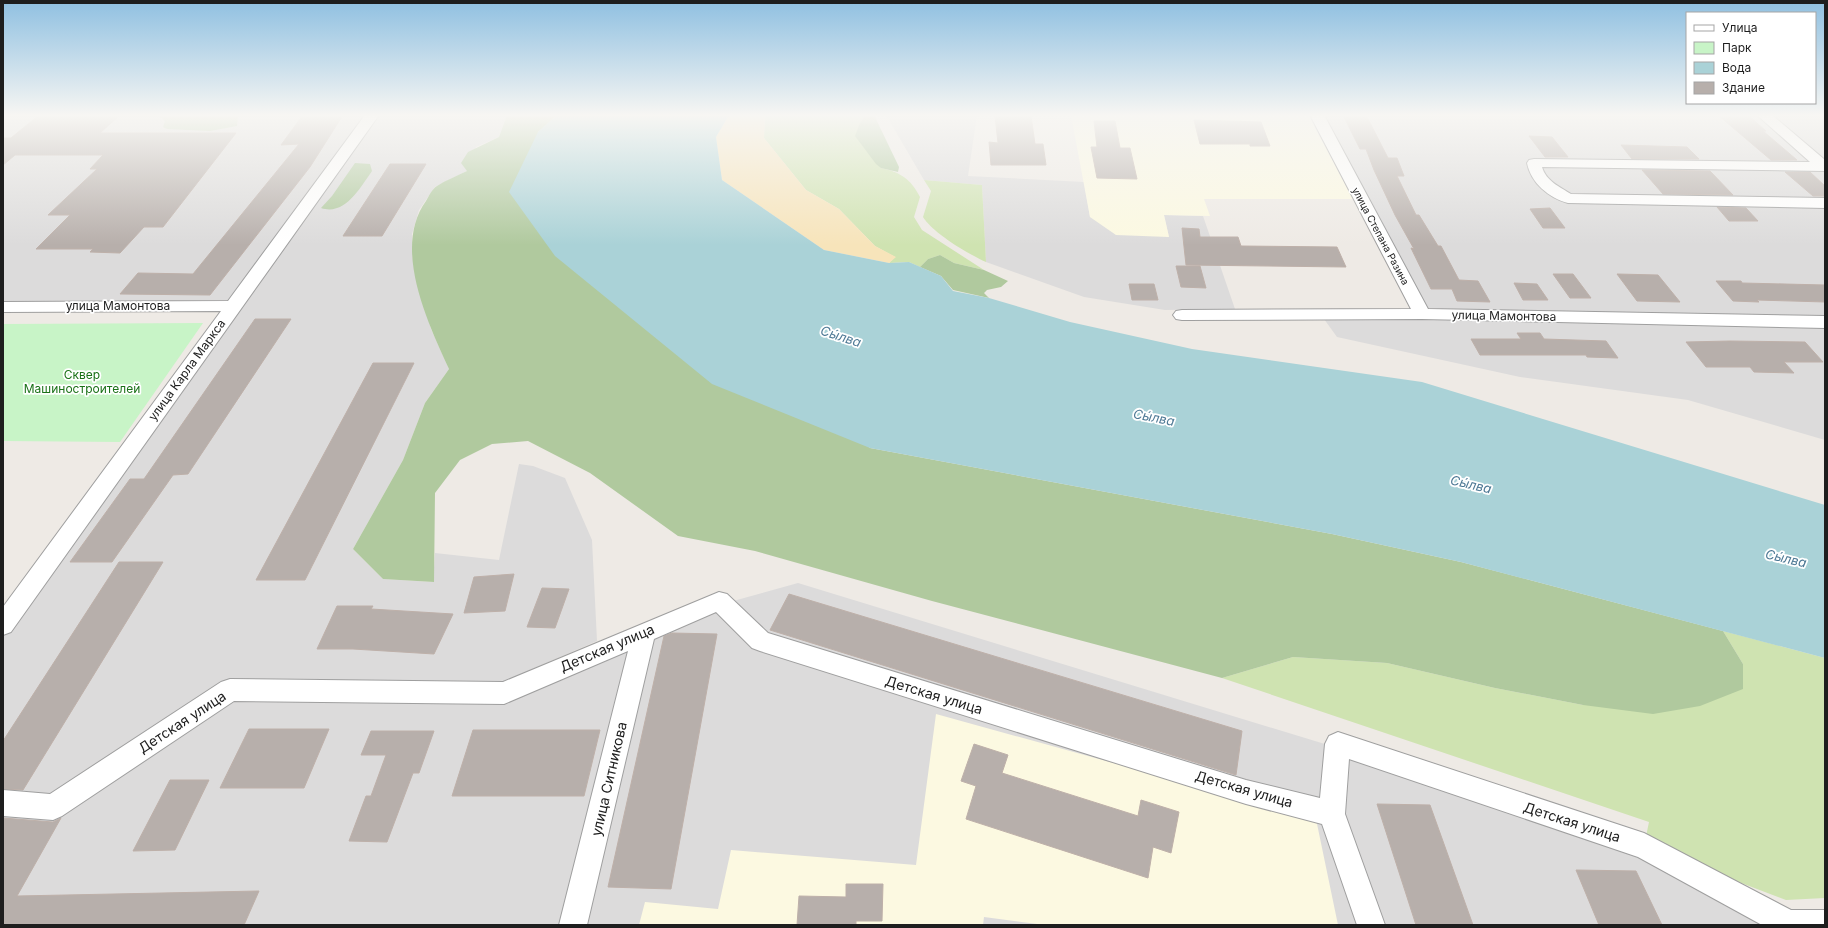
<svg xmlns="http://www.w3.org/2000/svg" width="1828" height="928" viewBox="0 0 1828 928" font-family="Inter,sans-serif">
  <rect width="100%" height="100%" fill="#eeeae5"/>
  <g fill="#dcdbdb">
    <polygon points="3,115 367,115 228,304 3,304"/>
    <polygon points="378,115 507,115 499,137 476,147 467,171 435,187 419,210 412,234 413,260 431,329 449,369 425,403 403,460 353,549 383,579 433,582 435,553 499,560 519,464 533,466 565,478 592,540 597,641 503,682 233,681 53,801 3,796 3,635"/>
    <polygon points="886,115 977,115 968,176 1084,182 1090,217 1169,237 1164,215 1203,216 1235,309 1165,310 1084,297 986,262 982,185 924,180"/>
    <polygon points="1324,115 1762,115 1820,165 1532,161 1568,200 1825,205 1825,317 1425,310"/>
    <polygon points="1768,115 1825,115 1825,162"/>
    <polygon points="1536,164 1825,169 1825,201 1568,196 1546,183"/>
    <polygon points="1324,319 1825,323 1825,440 1688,400 1520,377 1337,337"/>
    <polygon points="798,583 1629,837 1780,925 3,925 3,809 53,813 229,695 506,698 726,603"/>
  </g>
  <g fill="#fcf9e1">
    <polygon points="1071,115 1308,115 1353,199 1204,199 1210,216 1164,215 1169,237 1116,235 1090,217"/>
    <polygon points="936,714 1316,819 1338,925 1045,925 984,917 983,925 639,925 645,902 718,909 731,850 916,865"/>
  </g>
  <g fill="#cfe3b1">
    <path d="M 765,115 L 865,115 L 860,123 L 881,168 C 900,172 911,179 920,197 L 914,217 L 922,230 L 984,270 L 954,263 L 940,255 L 928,259 L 920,267 L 909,262 L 889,263 L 895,257 L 875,246 L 839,209 L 806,190 L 764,138 Z"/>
    <path d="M 924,180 L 982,185 L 986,262 C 968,254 933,233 923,217 L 931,191 Z"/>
    <polygon points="1723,631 1825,658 1825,898 1786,900 1644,846 1649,822 1222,678 1293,657 1387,663 1495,688 1583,705 1743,664"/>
  </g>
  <g fill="#b0c99e">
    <polygon points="158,115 238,115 237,126 210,131 167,129 163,127 165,121"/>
    <path d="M 507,115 L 557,115 L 538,132 L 870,448 L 1332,534 L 1461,562 L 1723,631 L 1743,664 L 1743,689 L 1700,706 L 1653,714 L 1583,705 L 1495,688 L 1387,663 L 1293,657 L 1222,678 L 932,601 L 755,551 L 678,536 L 590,473 L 528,441 L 492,444 L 460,460 L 435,493 L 434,582 L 383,579 L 353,549 L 403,460 L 425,403 L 449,369 C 428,323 392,248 426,201 C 429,196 432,189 437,186 C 446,180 457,176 467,171 L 461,163 L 468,152 L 499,137 Z"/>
    <polygon points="865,115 874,115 875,117 899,167 898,172 881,168 876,164 855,136 860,123"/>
    <path d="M 355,163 L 370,164 L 372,171 C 360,188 345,216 321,208 L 332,196 Z"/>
    <polygon points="940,255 954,263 984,270 1008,281 1001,287 987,290 984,293 989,298 953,290 941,276 920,267 928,259"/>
  </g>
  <polygon fill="#f7e4ba" points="729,115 765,115 764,138 806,190 839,209 875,246 896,257 889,263 824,250 722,180 716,137"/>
  <polygon fill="#c8f4c7" points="203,323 120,442 3,441 3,324"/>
  <polygon fill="#aad2d7" points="557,115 729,115 716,137 722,180 824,250 889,263 909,262 941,276 953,291 989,298 1070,322 1192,349 1422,382 1825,505 1825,658 1461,562 1332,534 870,448 712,384 555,256 509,192 538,132"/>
  <g fill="#b7afab" stroke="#beb0a9">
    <polygon points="39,115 120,115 100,133 236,133 163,227 144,227 120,253 90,252 93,249 36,249 70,215 48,215 97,169 90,169 103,155 15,155 3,165 3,138 11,138"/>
    <polygon points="303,115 343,115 310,167 210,295 120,294 138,273 193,274 299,144 281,145"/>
    <polygon points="1343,115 1366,115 1388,158 1397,158 1404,176 1397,176 1416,215 1419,215 1438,246 1441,246 1459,280 1478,281 1490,302 1457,301 1452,289 1431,289 1411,248 1414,249 1395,215 1374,170 1366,149 1360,149"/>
    <polygon points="1718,115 1748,115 1766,131 1763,131 1797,160 1771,160"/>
    <polygon points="995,116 1031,116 1035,144 1043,144 1046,165 991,165 989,142 998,143"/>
    <polygon points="1194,120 1261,122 1270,146 1250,146 1250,144 1200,144"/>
    <polygon points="1094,121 1115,121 1120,148 1130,148 1137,179 1097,178 1091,147 1097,147"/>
    <polygon points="1529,136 1552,137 1568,157 1545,157"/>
    <polygon points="1621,145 1687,147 1699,159 1632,159"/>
    <polygon points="390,164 426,164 382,236 343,236"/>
    <polygon points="1642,170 1710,171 1733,195 1663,194"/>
    <polygon points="1785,172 1810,172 1825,186 1825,196 1813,196"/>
    <polygon points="1717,207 1746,208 1758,221 1729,221"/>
    <polygon points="1550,208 1565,228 1543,228 1530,209"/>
    <polygon points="1182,228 1199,229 1200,237 1238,237 1241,246 1337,247 1346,267 1186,265"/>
    <polygon points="1176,266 1200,266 1206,288 1181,287"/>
    <polygon points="1553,274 1573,274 1591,298 1570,298"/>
    <polygon points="1617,274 1658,275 1680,302 1637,301"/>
    <polygon points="1716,281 1741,281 1742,283 1825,285 1825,302 1757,300 1759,302 1733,301"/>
    <polygon points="1514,283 1537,284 1548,300 1523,300"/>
    <polygon points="1129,284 1154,284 1158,300 1132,300"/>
    <polygon points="255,319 291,319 188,474 173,475 112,562 70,562 130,479 144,479"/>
    <polygon points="1517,333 1540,333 1544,339 1606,341 1618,358 1587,357 1586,355 1480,355 1471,339 1521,339"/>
    <polygon points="1730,341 1805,342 1823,362 1784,362 1794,373 1754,372 1750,367 1706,367 1686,342"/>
    <polygon points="373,363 414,363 305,580 256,580"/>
    <polygon points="119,562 163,562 23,790 3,789 3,741"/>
    <polygon points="514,574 505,611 464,613 474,577"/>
    <polygon points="542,588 569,589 555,628 527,627"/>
    <polygon points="789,594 1242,731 1236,775 770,630"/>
    <polygon points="337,606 373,606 371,609 453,614 434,654 353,649 317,649"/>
    <polygon points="672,633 717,634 671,889 608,887 664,636"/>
    <polygon points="249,729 329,729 304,788 220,788"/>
    <polygon points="473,730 600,730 584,796 452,796"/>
    <polygon points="371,731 434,731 419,773 413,773 387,842 349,841 366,796 371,796 386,755 361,755"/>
    <polygon points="974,744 1008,755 1002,773 1138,816 1141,800 1179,812 1171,853 1153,847 1148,878 966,819 976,786 961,781"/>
    <polygon points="170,780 209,780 175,850 133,851"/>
    <polygon points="1377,804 1430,805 1473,925 1416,925"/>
    <polygon points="3,818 53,822 61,818 17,896 259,891 244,925 3,925"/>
    <polygon points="1576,870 1636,871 1662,925 1599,925"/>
    <polygon points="846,884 883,884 882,921 856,921 856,925 797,925 799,896 846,897"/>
  </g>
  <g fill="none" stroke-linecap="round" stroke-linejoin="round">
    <g stroke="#9f9f9f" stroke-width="2">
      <g id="minor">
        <polygon points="365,115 379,115 11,632 3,635 3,607 221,311 3,312 3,302 228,301"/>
        <polygon points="1310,115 1324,115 1428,309 1825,316 1825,328 1422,319 1182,320 1176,319 1173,315 1176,311 1182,310 1411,309"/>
        <path d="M 1757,115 L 1772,115 L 1825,160 L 1825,171 L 1542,167 C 1546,181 1560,187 1571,194 L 1825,198 L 1825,208 L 1568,203 C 1549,198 1531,183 1527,163 L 1529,160 L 1534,159 L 1810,162 Z"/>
        <polygon points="719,592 727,594 768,633 1246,780 1320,798 1325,744 1329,736 1338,732 1644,833 1791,910 1825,910 1825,925 1762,925 1638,857 1349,759 1345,814 1385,925 1357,925 1322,824 1246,804 760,651 752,648 716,612 654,639 587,925 559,925 628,651 504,704 234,701 62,816 53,820 3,816 3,790 50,794 221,682 230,679 503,682"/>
      </g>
    </g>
    <use href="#minor" fill="#fff" fill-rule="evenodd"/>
  </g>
  <linearGradient id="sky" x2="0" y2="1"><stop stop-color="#8fc0e1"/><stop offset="0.47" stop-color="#f7f6f3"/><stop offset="1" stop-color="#f7f6f3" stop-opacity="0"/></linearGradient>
  <rect width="1828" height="245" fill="url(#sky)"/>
  <g text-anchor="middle" stroke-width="3.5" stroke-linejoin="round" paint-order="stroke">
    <g font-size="10" fill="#1e1e1e" stroke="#fff">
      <text transform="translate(1381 236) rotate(62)" y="4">улица Степана Разина</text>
    </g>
    <g font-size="12" fill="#1e1e1e" stroke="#fff">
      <text x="118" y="310">улица Мамонтова</text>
      <text transform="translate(1504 316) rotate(1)" y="4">улица Мамонтова</text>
      <text transform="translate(187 370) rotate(-54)" y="4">улица Карла Маркса</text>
    </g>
    <g font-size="12" fill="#1a7117" stroke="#fff">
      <text x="82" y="379">Сквер<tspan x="82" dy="14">Машиностроителей</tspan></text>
    </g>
    <g font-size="13" font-style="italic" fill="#4e7995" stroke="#fff">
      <text transform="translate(841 336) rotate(18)" y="5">Сы́лва</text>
      <text transform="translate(1154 417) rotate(11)" y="5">Сы́лва</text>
      <text transform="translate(1471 484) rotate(13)" y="5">Сы́лва</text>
      <text transform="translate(1786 558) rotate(13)" y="5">Сы́лва</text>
    </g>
    <g font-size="14" fill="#1e1e1e" stroke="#fff">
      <text transform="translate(607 648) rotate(-23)" y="5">Детская улица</text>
      <text transform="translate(934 695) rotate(17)" y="5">Детская улица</text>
      <text transform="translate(182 722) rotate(-33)" y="5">Детская улица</text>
      <text transform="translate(609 779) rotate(-77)" y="5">улица Ситникова</text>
      <text transform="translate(1244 789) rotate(16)" y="5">Детская улица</text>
      <text transform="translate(1572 822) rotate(18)" y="5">Детская улица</text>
    </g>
  </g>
  <rect width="1828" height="928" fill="none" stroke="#1e1e1e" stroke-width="8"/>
  <rect x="1686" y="12" width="130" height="92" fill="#ffffff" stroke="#a5a5a5"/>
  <rect x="1694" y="25" width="20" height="6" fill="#ffffff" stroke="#a5a5a5"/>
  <text x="1722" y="32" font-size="12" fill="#1e1e1e">Улица</text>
  <rect x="1694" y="42" width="20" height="12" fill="#c8f4c7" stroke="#a5a5a5"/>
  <text x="1722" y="52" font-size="12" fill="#1e1e1e">Парк</text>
  <rect x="1694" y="62" width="20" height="12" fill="#aad2d7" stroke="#a5a5a5"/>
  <text x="1722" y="72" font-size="12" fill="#1e1e1e">Вода</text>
  <rect x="1694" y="82" width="20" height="12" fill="#b7afab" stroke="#a5a5a5"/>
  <text x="1722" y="92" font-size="12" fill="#1e1e1e">Здание</text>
</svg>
